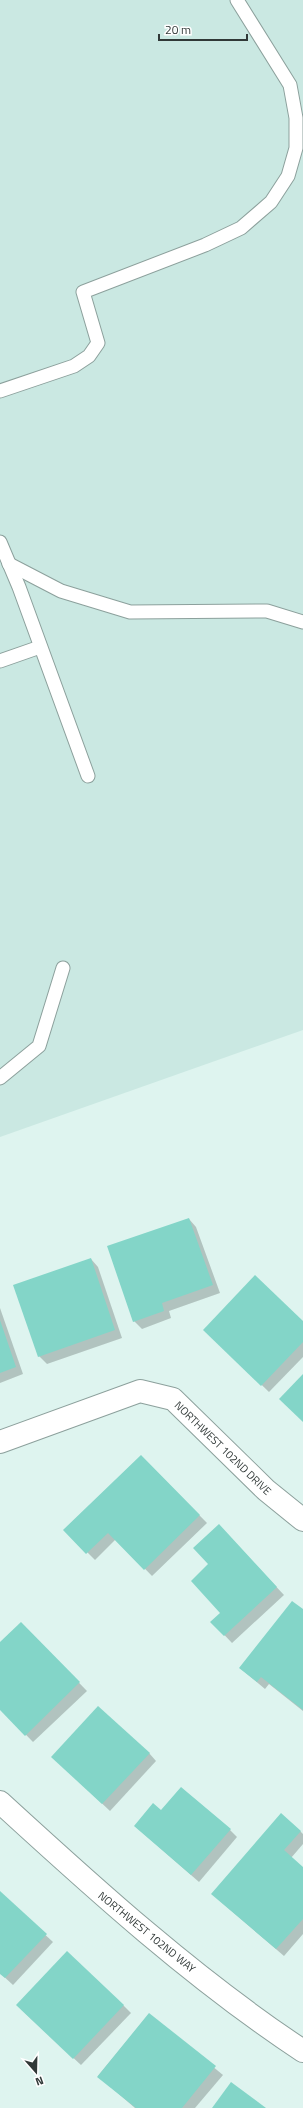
<svg xmlns="http://www.w3.org/2000/svg" width="303" height="2108" viewBox="0 0 303 2108" font-family="'Titillium Web',sans-serif">
  <rect width="100%" height="100%" fill="#def4ef"/>
  <polygon fill="#cae8e2" points="0,0 303,0 303,1030 0,1137"/>
  <g fill="#0003">
    <polygon points="189,1219 196,1227 220,1293 169,1311 171,1318 142,1329 134,1321"/>
    <polygon points="91,1259 98,1267 122,1338 47,1364 39,1356"/>
    <polygon points="0,1308 23,1374 0,1383"/>
    <polygon points="303,1322 303,1357 269,1392 212,1337"/>
    <polygon points="141,1456 207,1523 152,1576 116,1539 95,1560 65,1530"/>
    <polygon points="226,1533 284,1595 232,1643 212,1622 222,1613 210,1565"/>
    <polygon points="303,1611 303,1711 269,1684 265,1689 240,1668"/>
    <polygon points="21,1623 87,1691 33,1742 0,1708 0,1643"/>
    <polygon points="149,1753 156,1761 110,1811 60,1764"/>
    <polygon points="161,1812 230,1830 237,1837 199,1882 135,1826"/>
    <polygon points="300,1831 303,1834 303,1844 291,1858 303,1868 303,1934 284,1956 220,1901"/>
    <polygon points="0,1893 53,1942 13,1985 0,1973"/>
    <polygon points="123,2005 131,2013 81,2065 25,2013"/>
    <polygon points="149,2014 223,2075 195,2108 135,2108 98,2076"/>
  </g>
  <g fill="#83d5c8">
    <polygon points="189,1218 213,1285 162,1303 164,1311 133,1322 107,1246"/>
    <polygon points="91,1258 115,1330 38,1357 13,1285"/>
    <polygon points="255,1275 303,1321 303,1342 261,1386 203,1330"/>
    <polygon points="0,1320 16,1367 0,1373"/>
    <polygon points="303,1374 303,1422 279,1399"/>
    <polygon points="141,1455 200,1515 144,1570 108,1533 86,1554 63,1530"/>
    <polygon points="219,1524 277,1587 224,1636 210,1622 220,1613 191,1581 208,1564 193,1548"/>
    <polygon points="292,1601 303,1609 303,1710 261,1677 257,1682 239,1668"/>
    <polygon points="21,1622 80,1682 25,1736 0,1710 0,1642"/>
    <polygon points="98,1706 150,1753 102,1804 51,1757"/>
    <polygon points="181,1787 231,1829 191,1875 134,1826 153,1803 161,1810"/>
    <polygon points="281,1813 301,1831 284,1850 303,1867 303,1919 276,1949 211,1894"/>
    <polygon points="0,1891 47,1934 5,1978 0,1974"/>
    <polygon points="67,1951 124,2005 73,2059 16,2005"/>
    <polygon points="149,2013 216,2066 182,2108 136,2108 97,2077"/>
    <polygon points="231,2082 266,2108 212,2108"/>
  </g>
  <g fill="none" stroke-linecap="round" stroke-linejoin="round">
    <g stroke="#8ca09c" stroke-width="15">
      <g id="service">
        <polyline points="0,391 74,366 89,356 98,343 83,292 205,245 241,228 271,202 288,176 296,148 296,118 290,85 237,0"/>
        <polyline points="0,542 19,587 88,776"/>
        <polyline points="9,564 61,591 130,612 267,611 303,622"/>
        <polyline points="0,661 40,647"/>
        <polyline points="0,1078 39,1046 63,968"/>
      </g>
    </g>
    <g stroke="#8ca09c" stroke-width="24">
      <g id="minor">
        <polyline points="0,1442 140,1391 173,1399 266,1490 303,1520"/>
        <path d="M 0,1802 C 96,1890 194,1979 303,2051"/>
      </g>
    </g>
    <use href="#service" stroke="#fff" stroke-width="13"/>
    <use href="#minor" stroke="#fff" stroke-width="22"/>
  </g>
  <g text-anchor="middle" stroke-width="4" stroke-linejoin="round" paint-order="stroke">
    <g font-size="11" fill="#303837" stroke="#fff">
      <text transform="translate(223 1448) rotate(44)" y="4">NORTHWEST 102ND DRIVE</text>
      <text transform="translate(147 1932) rotate(39)" y="4">NORTHWEST 102ND WAY</text>
    </g>
  </g>
  <g transform="translate(36 2072) rotate(160)" stroke="#ffffff" stroke-width="3" paint-order="stroke">
  <path d="M0-3L7 15L0 10L-7 15Z" fill="#303837"/>
  <text y="-6" font-size="11" font-weight="bold" text-anchor="middle" fill="#303837">N</text>
  </g>
  <path d="M159 34v6h88v-6" fill="none" stroke="#303837" stroke-width="2"/>
  <text x="165" y="34" font-size="12" fill="#303837" stroke="#ffffff" stroke-width="3" paint-order="stroke">20 m</text>
</svg>
